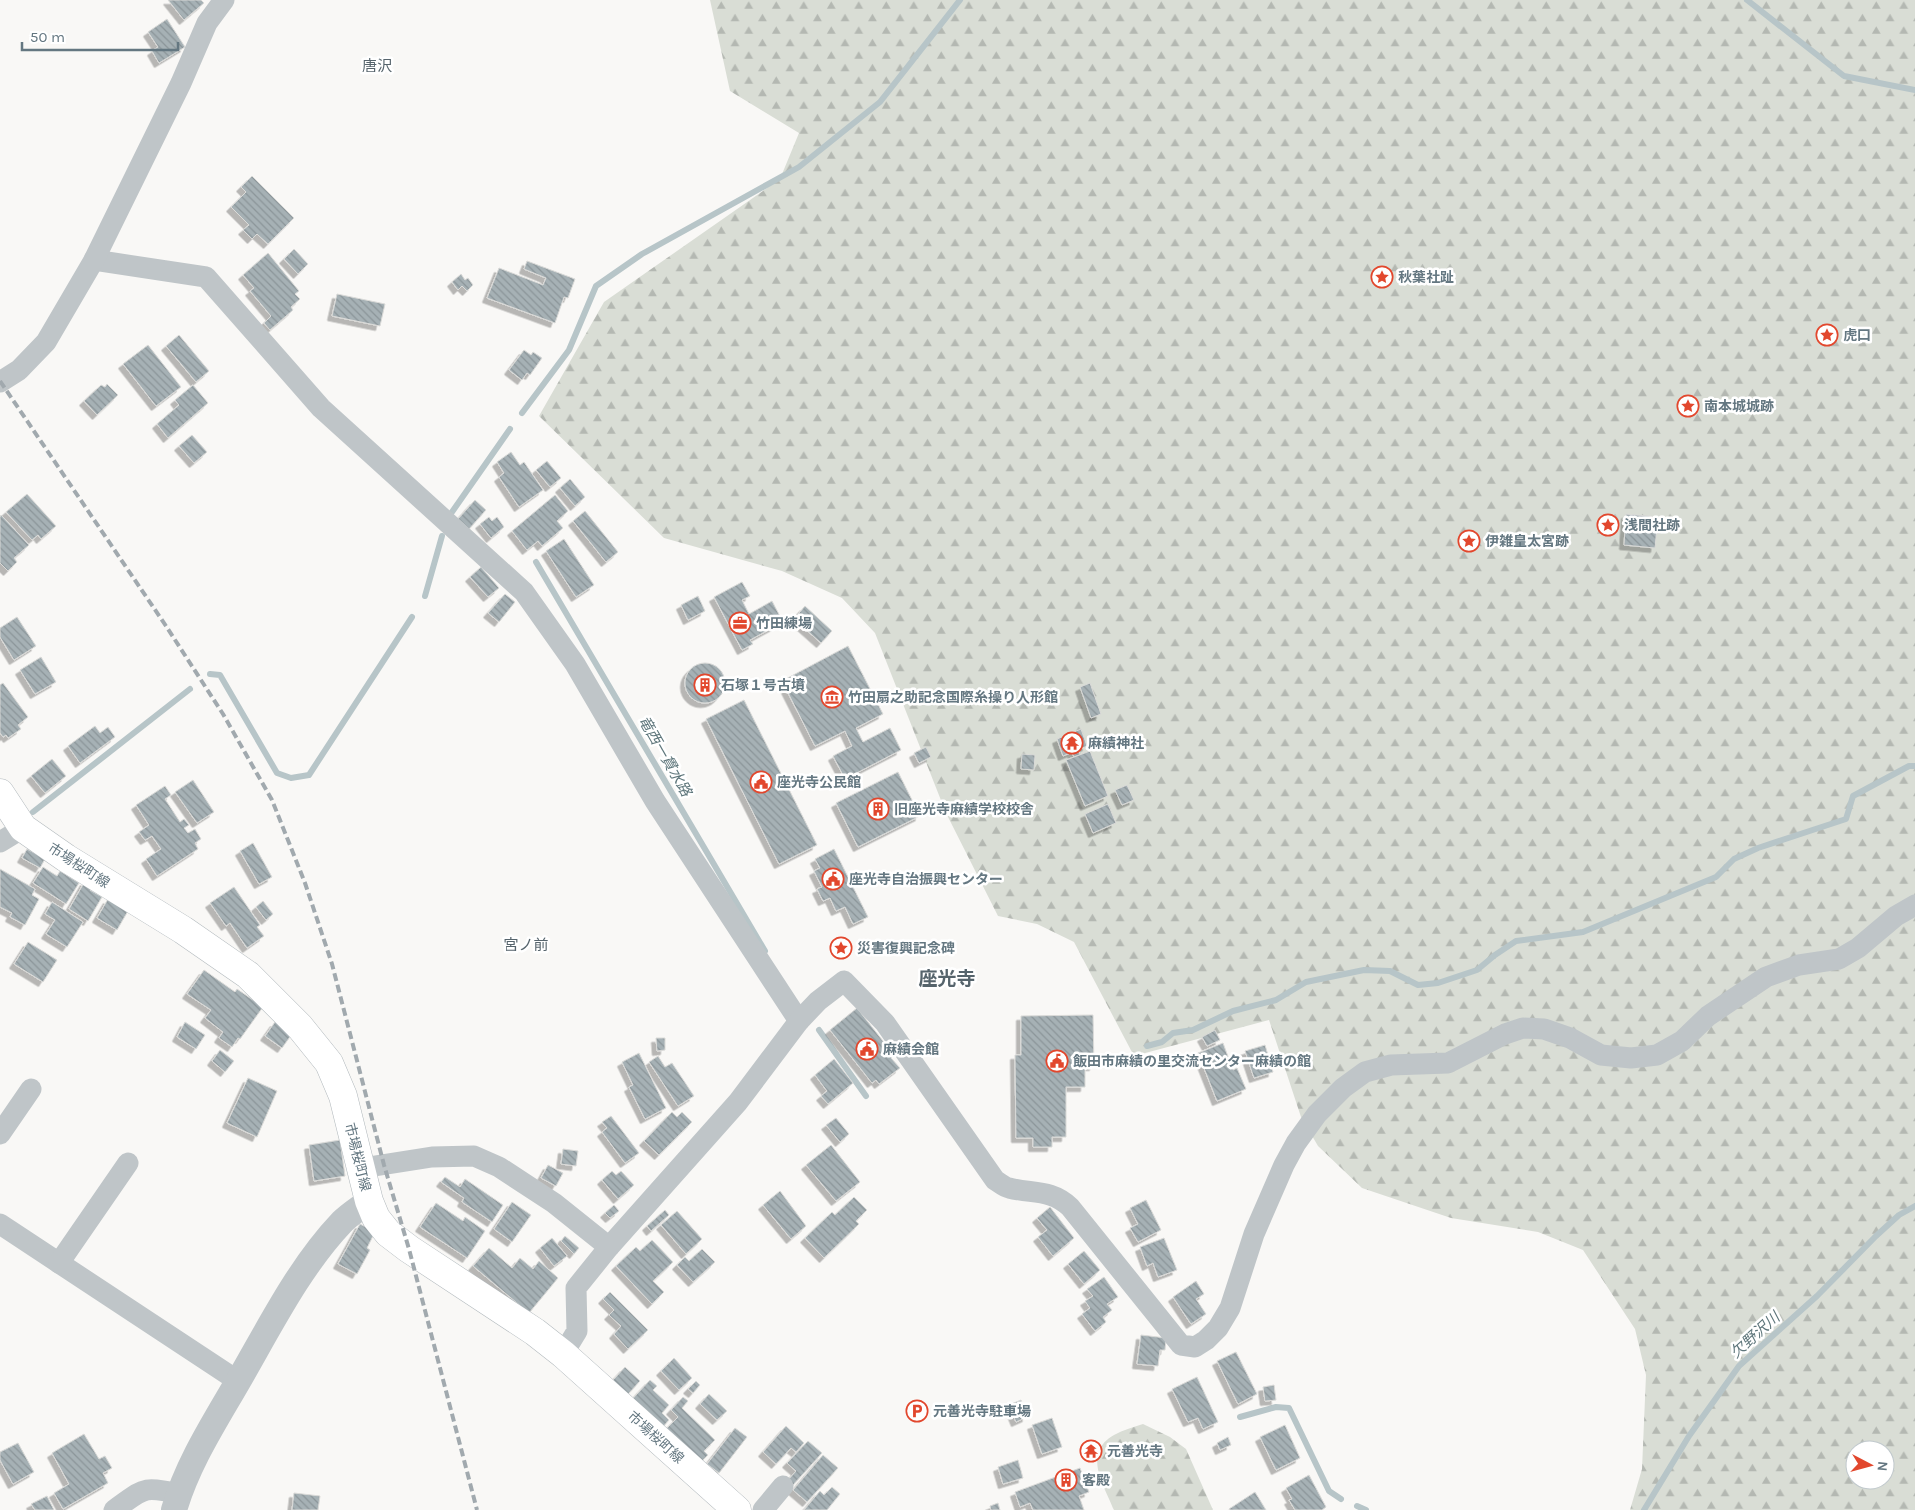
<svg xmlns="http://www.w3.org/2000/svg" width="1915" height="1510" viewBox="0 0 1915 1510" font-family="Karla,'Noto Sans JP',sans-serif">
  <defs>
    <pattern id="forest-firs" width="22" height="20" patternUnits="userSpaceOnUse" patternTransform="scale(1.25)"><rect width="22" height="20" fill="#d9ddd5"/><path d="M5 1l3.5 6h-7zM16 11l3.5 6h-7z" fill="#b4b8b2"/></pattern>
    <pattern id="building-back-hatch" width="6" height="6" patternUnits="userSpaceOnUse" patternTransform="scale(1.25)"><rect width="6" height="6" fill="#a6b1b5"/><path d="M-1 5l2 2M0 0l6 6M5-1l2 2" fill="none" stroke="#8b9599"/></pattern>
    <filter id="shadow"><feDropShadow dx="-4.5" dy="4.5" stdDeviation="0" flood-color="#0004"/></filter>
  </defs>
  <rect width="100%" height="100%" fill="#f9f8f6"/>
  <g fill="url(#forest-firs)" fill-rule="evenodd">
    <path d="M 710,0 L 1915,0 L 1915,1510 L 1630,1510 L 1642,1469 L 1646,1375 L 1635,1329 L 1583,1250 L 1538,1232 L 1451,1218 L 1362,1188 L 1318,1146 L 1301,1117 L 1269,1020 L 1134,1056 L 1074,942 L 1037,924 L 998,916 L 946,813 L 875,633 L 842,598 L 782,571 L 664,538 L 539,416 L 604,302 L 780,179 L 799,133 L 730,91 ZM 1855,1450 L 1885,1450 L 1885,1480 L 1855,1480 Z"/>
    <path d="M 1143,1424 L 1170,1437 L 1186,1449 L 1213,1510 L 1114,1510 C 1104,1485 1082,1453 1114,1435 C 1123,1430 1134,1427 1143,1424 Z"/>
  </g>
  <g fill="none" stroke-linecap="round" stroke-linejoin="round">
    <g stroke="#b7c5c8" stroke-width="6">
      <polyline points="1747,0 1844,76 1915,90"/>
      <polyline points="522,413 569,350 596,286 642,254 799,167 880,102 960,0"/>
      <polyline points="452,512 510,429"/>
      <polyline points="536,562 765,951"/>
      <polyline points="425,596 442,536"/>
      <polyline points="210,674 220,675 277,773 291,778 309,775 412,617"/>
      <polyline points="33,812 190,689"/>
      <polyline points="819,1030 866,1096"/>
      <polyline points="1147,1046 1162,1042 1173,1033 1193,1030 1233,1011 1276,1000 1306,982 1364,970 1390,971 1418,985 1438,983 1477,970 1495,955 1516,941 1583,932 1716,877 1734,859 1758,848 1846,819 1853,796 1909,766 1915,766"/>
      <polyline points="1240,1417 1276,1407 1289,1408 1329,1491 1341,1499"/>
      <polyline points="1357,1506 1366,1510"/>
      <polyline points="1644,1510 1689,1436 1739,1366 1817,1296 1876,1236 1899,1215 1915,1206"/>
    </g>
  </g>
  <g fill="url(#building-back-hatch)" stroke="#dadad8" filter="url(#shadow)">
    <polygon points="168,0 201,0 204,3 184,20"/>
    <polygon points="167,19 185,47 159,63 152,51 158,47 148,32"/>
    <polygon points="252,176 294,218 268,244 257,234 252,239 243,230 249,225 231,207 246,192 241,187"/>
    <polygon points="294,249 308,264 298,274 284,259"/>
    <polygon points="268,253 299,291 295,294 300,299 291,307 293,310 270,330 264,323 271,316 250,291 254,288 243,275"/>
    <polygon points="527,261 575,279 568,298 564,297 555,323 487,298 499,268 543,285 546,278 524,269"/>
    <polygon points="461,274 465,280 468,278 473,285 467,291 462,286 458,290 452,282"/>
    <polygon points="337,294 385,304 380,326 332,316"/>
    <polygon points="179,335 209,371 196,382 166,346"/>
    <polygon points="148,345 181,387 156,406 123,364"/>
    <polygon points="524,350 531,355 533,352 542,358 530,375 527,373 522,380 509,370"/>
    <polygon points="107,384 118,395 97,415 84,401 101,385 105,387"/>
    <polygon points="193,385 208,403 168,438 157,424 179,405 175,400"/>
    <polygon points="192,435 207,452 194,463 179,446"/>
    <polygon points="511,452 520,465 524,462 543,490 519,507 499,477 504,473 497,462"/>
    <polygon points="547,461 561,478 550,487 536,470"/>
    <polygon points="570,479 585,497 575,506 560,488"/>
    <polygon points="27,494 56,526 41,539 38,535 32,540 6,512"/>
    <polygon points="555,495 568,511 557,521 563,528 542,546 538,541 527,550 512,531"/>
    <polygon points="475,500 486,510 469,529 458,519"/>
    <polygon points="585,511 618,552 606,562 573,521"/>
    <polygon points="1626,514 1658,517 1655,548 1624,545"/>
    <polygon points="1,515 29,545 14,558 17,562 8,571 0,563 0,517"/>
    <polygon points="489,517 492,521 497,517 504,527 491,538 480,524"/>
    <polygon points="564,539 594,585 576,597 546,551"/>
    <polygon points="481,567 499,588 488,597 470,577"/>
    <polygon points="742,582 750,596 742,600 749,614 772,601 783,622 750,640 753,644 742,650 714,597"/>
    <polygon points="505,594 515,602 499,622 488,613"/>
    <polygon points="698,596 705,611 688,620 681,605"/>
    <polygon points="805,606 832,631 821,643 794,619"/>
    <polygon points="17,617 36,646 14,660 0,637 0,628"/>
    <polygon points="848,646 883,714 856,728 863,742 890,728 901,750 845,779 833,756 852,746 845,731 815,746 782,681"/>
    <polygon points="41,657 56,682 35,694 20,670"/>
    <circle cx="705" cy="683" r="20"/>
    <polygon points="3,683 28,717 18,725 21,729 8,738 6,735 3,737 0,733 0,685"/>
    <polygon points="1090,683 1101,714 1091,718 1080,687"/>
    <polygon points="744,700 817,845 779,864 706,719"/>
    <polygon points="95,726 100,733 108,727 115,737 80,763 68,746"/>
    <polygon points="1081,729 1087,746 1063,756 1057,739"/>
    <polygon points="926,747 931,757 919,763 914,753"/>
    <polygon points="1079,750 1080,755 1074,757 1072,753"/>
    <polygon points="1090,751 1108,796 1085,806 1066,760"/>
    <polygon points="1022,754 1035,755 1034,770 1021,769"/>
    <polygon points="52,759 66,776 45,793 31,776"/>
    <polygon points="898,772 920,816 858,847 836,803"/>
    <polygon points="193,780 214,812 197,823 175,792"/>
    <polygon points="1127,785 1134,800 1122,805 1115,790"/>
    <polygon points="165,786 171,795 165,799 180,822 184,819 189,825 184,828 188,833 195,829 201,839 195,843 198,849 157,876 146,859 161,849 152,836 145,840 139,832 149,825 136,805"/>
    <polygon points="1108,804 1116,823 1093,833 1085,814"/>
    <polygon points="253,843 272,877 259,884 240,851"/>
    <polygon points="27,849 45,859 40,868 22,858"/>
    <polygon points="834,849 868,917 853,924 845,907 836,911 830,898 823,901 817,889 822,887 814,871 820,868 815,859"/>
    <polygon points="43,867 57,876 60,871 79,883 66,904 33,883"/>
    <polygon points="0,869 35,889 32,895 39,899 25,925 10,917 12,913 0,907"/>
    <polygon points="85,881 93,886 90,890 102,897 88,921 69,909"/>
    <polygon points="234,887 260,925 257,927 264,936 247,948 230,923 226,926 210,903"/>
    <polygon points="108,899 128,911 117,930 97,918"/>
    <polygon points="263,901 273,914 266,920 256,907"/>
    <polygon points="52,902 83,922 67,947 46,934 55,920 45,914"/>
    <polygon points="28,942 57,960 43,982 14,964"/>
    <polygon points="204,970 235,992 237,989 263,1007 240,1039 238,1038 232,1047 219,1038 223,1032 205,1018 211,1010 187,994"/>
    <polygon points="857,1008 894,1055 891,1058 900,1068 879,1084 876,1080 872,1083 830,1030"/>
    <polygon points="1093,1015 1094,1066 1085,1066 1085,1087 1066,1087 1066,1137 1052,1137 1052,1147 1033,1147 1033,1138 1016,1138 1015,1055 1021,1055 1021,1016"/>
    <polygon points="185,1022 205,1035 196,1049 177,1037"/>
    <polygon points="275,1022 292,1034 282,1048 265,1036"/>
    <polygon points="1215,1030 1220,1040 1207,1046 1202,1037"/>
    <polygon points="656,1038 665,1038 665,1050 657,1051"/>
    <polygon points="1223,1043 1233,1070 1237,1068 1246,1089 1217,1101 1198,1053"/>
    <polygon points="1265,1045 1273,1072 1254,1078 1245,1051"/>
    <polygon points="220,1050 234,1061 225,1072 212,1061"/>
    <polygon points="639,1053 666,1108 645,1119 629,1087 633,1085 622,1062"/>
    <polygon points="658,1056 665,1067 672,1063 694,1096 678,1106 649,1062"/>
    <polygon points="834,1059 853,1083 828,1104 821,1096 827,1091 815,1075"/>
    <polygon points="248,1078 277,1091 257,1137 227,1123"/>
    <polygon points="672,1112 677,1117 682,1112 692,1122 659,1155 644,1141"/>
    <polygon points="611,1116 639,1153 625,1163 602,1132 607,1128 602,1122"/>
    <polygon points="836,1118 849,1134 840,1142 826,1125"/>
    <polygon points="340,1140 345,1176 314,1181 309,1145"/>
    <polygon points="831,1145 860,1182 836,1201 806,1165"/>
    <polygon points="563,1149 578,1151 576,1166 561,1164"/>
    <polygon points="548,1165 563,1173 556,1186 541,1178"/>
    <polygon points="612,1171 616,1175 621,1171 634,1185 618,1199 602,1180"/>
    <polygon points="445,1177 460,1187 465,1179 503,1205 492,1222 462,1202 464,1198 441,1182"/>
    <polygon points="780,1191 806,1226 791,1239 763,1205"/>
    <polygon points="854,1197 867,1210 856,1221 859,1224 824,1258 805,1238 832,1212 835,1215"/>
    <polygon points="1146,1200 1161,1230 1138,1242 1130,1228 1138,1224 1130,1208"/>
    <polygon points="512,1202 531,1215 512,1242 494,1229"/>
    <polygon points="436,1203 463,1221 465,1217 485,1231 467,1258 420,1227"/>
    <polygon points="614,1205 619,1211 610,1218 605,1213"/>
    <polygon points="1050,1207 1074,1238 1053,1256 1038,1237 1047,1230 1037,1218"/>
    <polygon points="665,1210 669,1215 651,1231 647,1226"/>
    <polygon points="677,1211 702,1239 686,1254 661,1225"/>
    <polygon points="360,1224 375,1232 367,1248 370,1250 357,1274 338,1264"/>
    <polygon points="565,1236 579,1248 574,1254 561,1241"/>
    <polygon points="552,1238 567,1256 554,1266 540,1248"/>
    <polygon points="1164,1238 1177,1270 1158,1277 1153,1263 1147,1266 1140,1247"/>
    <polygon points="652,1240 673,1262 653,1281 664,1292 652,1304 616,1266 636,1247 640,1251"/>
    <polygon points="489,1248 512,1268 520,1258 533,1269 539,1261 558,1278 529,1313 473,1266"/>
    <polygon points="702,1249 715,1262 693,1282 677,1265 685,1257 689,1261"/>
    <polygon points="1084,1251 1100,1270 1084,1284 1068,1264"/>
    <polygon points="1104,1277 1118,1297 1107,1304 1112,1310 1103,1317 1106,1322 1095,1331 1082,1314 1090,1308 1085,1301 1093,1296 1087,1289"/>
    <polygon points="1196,1281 1204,1294 1196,1299 1206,1314 1191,1324 1173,1297"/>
    <polygon points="610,1292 648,1330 628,1349 614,1334 621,1326 609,1315 614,1310 603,1299"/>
    <polygon points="1141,1335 1166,1338 1165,1350 1160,1350 1158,1366 1137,1364"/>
    <polygon points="1236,1352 1257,1394 1238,1404 1217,1361"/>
    <polygon points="674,1358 692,1378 679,1390 661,1371"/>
    <polygon points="625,1367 640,1381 620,1403 605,1389"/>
    <polygon points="1197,1377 1218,1422 1203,1429 1198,1418 1188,1422 1172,1389"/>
    <polygon points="650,1380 657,1386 653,1390 669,1405 662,1413 669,1420 655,1436 625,1407"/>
    <polygon points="696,1381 700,1385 693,1393 688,1389"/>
    <polygon points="1274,1385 1276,1400 1265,1401 1263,1387"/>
    <polygon points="709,1394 727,1411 717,1420 700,1404"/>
    <polygon points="683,1397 688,1401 682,1408 715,1440 704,1451 708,1455 695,1468 661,1434 678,1417 671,1410"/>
    <polygon points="1021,1400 1027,1417 1016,1422 1009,1405"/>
    <polygon points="1052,1418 1062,1447 1042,1454 1032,1425"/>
    <polygon points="1285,1425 1300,1458 1276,1470 1260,1437"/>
    <polygon points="786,1426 804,1443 796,1452 791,1448 776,1464 763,1452"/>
    <polygon points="735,1428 747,1437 719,1473 707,1464"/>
    <polygon points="84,1434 99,1459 105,1456 112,1468 103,1473 108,1483 63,1509 54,1493 69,1484 52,1453"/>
    <polygon points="1228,1437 1231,1445 1220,1450 1217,1443"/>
    <polygon points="808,1441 822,1453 793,1485 788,1480 796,1471 787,1463"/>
    <polygon points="18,1443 34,1472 13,1484 0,1460 0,1452"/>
    <polygon points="823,1455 838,1468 807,1502 793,1490"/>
    <polygon points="1018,1460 1023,1478 1003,1484 998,1467"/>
    <polygon points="1080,1468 1089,1492 1079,1496 1084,1510 1033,1510 1030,1503 1020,1507 1015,1492"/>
    <polygon points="1309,1475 1326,1507 1322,1510 1295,1510 1289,1500 1292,1499 1286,1488"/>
    <polygon points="832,1487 840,1494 827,1510 804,1510 820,1491 824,1495"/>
    <polygon points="1255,1492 1266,1510 1230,1510 1229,1509"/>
    <polygon points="294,1493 320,1496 318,1510 292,1510"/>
    <polygon points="47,1496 54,1510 35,1510 31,1504"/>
    <polygon points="998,1503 1000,1510 991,1510 990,1506"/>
  </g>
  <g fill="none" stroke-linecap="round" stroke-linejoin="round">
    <g stroke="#b2b9bd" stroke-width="29">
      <polyline id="secondary" points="0,793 23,828 66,858 183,930 248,975 300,1027 329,1063 343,1096 369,1201 376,1218 388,1233 409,1249 535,1332 563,1354 737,1510"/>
    </g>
    <g stroke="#bfc5c8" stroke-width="21">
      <polyline points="94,260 206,277 321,408 524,592 575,664 655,801 799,1021"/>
      <polyline points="0,382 19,370 46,342 94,260 181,83 207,23 224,0"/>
      <polyline points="0,842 23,828"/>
      <polyline points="0,1134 31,1089"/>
      <polyline points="362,1168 432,1157 474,1156 499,1167 554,1203 609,1247"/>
      <polyline points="0,1224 238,1381"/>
      <polyline points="59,1263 128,1163"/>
      <path d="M 563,1354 L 577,1331 L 576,1288 L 609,1247 L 738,1102 L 799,1021 L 818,1001 L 844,981 L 885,1023 L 995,1180 C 1000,1183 1004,1187 1009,1188 C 1033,1194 1051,1189 1070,1207 L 1181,1345 L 1195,1347 L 1206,1340 L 1218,1328 L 1230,1308 L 1254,1234 L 1284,1165 L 1296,1143 L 1317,1114 L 1343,1088 L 1365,1072 L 1391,1065 L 1448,1063 L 1505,1034 L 1523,1028 L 1544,1029 L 1570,1038 L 1601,1055 L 1631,1058 L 1657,1055 L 1682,1041 L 1708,1016 L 1766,977 L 1799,965 L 1839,959 L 1858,948 L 1896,916 L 1915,905"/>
      <path d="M 114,1510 C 144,1489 142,1485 179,1494"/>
      <polyline points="763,1510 783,1486"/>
    </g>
    <path stroke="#bfc5c8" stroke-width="26" d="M 174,1510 C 188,1462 216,1420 240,1378 C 270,1326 300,1266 342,1222 C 350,1214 360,1208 369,1201"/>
    <use href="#secondary" stroke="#fff" stroke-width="28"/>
    <polyline stroke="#a1a9ae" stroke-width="4" stroke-dasharray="8 4" stroke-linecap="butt" points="0,381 166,626 223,714 272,800 305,883 332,964 384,1165 409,1249 477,1510"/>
  </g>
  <defs>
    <g id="sight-ring" transform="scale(1.125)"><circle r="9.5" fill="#fff" stroke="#e2472d" stroke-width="1.5"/><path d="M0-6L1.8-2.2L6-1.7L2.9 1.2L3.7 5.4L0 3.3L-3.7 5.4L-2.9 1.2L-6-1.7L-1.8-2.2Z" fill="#e2472d"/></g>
    <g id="office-ring" transform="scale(1.125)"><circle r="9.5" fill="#fff" stroke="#e2472d" stroke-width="1.5"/><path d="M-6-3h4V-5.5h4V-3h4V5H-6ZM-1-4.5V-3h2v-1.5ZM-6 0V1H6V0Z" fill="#e2472d"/></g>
    <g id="building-ring" transform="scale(1.125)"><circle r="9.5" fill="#fff" stroke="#e2472d" stroke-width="1.5"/><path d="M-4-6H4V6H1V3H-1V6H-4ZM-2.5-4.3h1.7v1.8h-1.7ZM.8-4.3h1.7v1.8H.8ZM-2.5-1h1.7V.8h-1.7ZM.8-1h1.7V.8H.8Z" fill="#e2472d"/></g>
    <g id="museum-ring" transform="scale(1.125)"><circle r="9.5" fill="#fff" stroke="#e2472d" stroke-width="1.5"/><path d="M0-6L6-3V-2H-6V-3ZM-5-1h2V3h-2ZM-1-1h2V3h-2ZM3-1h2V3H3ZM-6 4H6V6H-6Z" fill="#e2472d"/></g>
    <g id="temple-ring" transform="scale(1.125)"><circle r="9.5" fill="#fff" stroke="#e2472d" stroke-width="1.5"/><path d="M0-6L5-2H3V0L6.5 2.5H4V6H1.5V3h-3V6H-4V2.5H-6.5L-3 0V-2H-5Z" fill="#e2472d"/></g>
    <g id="civic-ring" transform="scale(1.125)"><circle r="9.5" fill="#fff" stroke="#e2472d" stroke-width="1.5"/><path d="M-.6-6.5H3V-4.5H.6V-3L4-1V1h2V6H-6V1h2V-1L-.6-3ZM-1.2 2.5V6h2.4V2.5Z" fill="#e2472d"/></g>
    <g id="parking-ring" transform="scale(1.125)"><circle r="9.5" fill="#fff" stroke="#e2472d" stroke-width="1.5"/><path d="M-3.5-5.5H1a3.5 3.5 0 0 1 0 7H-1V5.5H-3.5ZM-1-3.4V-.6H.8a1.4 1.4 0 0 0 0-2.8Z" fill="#e2472d"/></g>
  </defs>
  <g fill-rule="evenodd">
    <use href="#sight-ring" x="1382" y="277"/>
    <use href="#sight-ring" x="1827" y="335"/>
    <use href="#sight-ring" x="1688" y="406"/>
    <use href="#sight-ring" x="1608" y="525"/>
    <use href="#sight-ring" x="1469" y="541"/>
    <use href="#office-ring" x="740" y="623"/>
    <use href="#building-ring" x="705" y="685"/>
    <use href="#museum-ring" x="832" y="697"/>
    <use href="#temple-ring" x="1072" y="743"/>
    <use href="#civic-ring" x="761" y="782"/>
    <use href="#building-ring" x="878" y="809"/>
    <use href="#civic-ring" x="833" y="879"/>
    <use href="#sight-ring" x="841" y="948"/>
    <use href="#civic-ring" x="867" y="1049"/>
    <use href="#civic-ring" x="1057" y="1061"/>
    <use href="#parking-ring" x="917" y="1411"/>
    <use href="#temple-ring" x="1091" y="1451"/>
    <use href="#building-ring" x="1066" y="1480"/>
  </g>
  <g text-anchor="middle" stroke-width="5" stroke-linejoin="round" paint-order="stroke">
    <g font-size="14" font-weight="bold" fill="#647781" stroke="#fff" text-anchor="start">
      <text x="1398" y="282">秋葉社趾</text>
      <text x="1843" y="340">虎口</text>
      <text x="1704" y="411">南本城城跡</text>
      <text x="1624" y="530">浅間社跡</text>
      <text x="1485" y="546">伊雑皇太宮跡</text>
      <text x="756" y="628">竹田練場</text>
      <text x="721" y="690">石塚１号古墳</text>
      <text x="848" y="702">竹田扇之助記念国際糸操り人形館</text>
      <text x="1088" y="748">麻績神社</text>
      <text x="777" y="787">座光寺公民館</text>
      <text x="894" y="814">旧座光寺麻績学校校舎</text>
      <text x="849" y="884">座光寺自治振興センター</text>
      <text x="857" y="953">災害復興記念碑</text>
      <text x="883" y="1054">麻績会館</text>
      <text x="1073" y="1066">飯田市麻績の里交流センター麻績の館</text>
      <text x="933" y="1416">元善光寺駐車場</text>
      <text x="1107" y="1456">元善光寺</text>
      <text x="1082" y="1485">客殿</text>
    </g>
    <g font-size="14" fill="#647781" stroke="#fff">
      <text transform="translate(79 865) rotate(33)" y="5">市場桜町線</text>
      <text transform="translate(358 1157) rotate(76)" y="5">市場桜町線</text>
      <text transform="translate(656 1437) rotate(42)" y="5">市場桜町線</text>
    </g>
    <g font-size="15" fill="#56646c" stroke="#fff">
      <text x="377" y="71">唐沢</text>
      <text x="526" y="950">宮ノ前</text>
    </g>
    <g font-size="15" font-style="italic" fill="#5e767b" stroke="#fff">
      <text transform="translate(665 756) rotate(60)" y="5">竜西一貫水路</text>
      <text transform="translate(1755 1335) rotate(-42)" y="5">欠野沢川</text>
    </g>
    <g font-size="19" font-weight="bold" fill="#56646c" stroke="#fff">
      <text x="947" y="985">座光寺</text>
    </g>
  </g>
  <g transform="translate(1870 1465) rotate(96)"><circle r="24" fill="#ffffff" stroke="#c1c9cd"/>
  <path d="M0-4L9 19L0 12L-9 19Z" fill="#e2472d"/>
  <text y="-8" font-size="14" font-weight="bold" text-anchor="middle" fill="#647781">N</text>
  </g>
  <path d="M22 42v8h156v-8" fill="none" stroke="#647781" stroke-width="2.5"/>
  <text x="30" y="42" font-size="15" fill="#647781" stroke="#ffffff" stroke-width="4" paint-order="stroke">50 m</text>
</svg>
